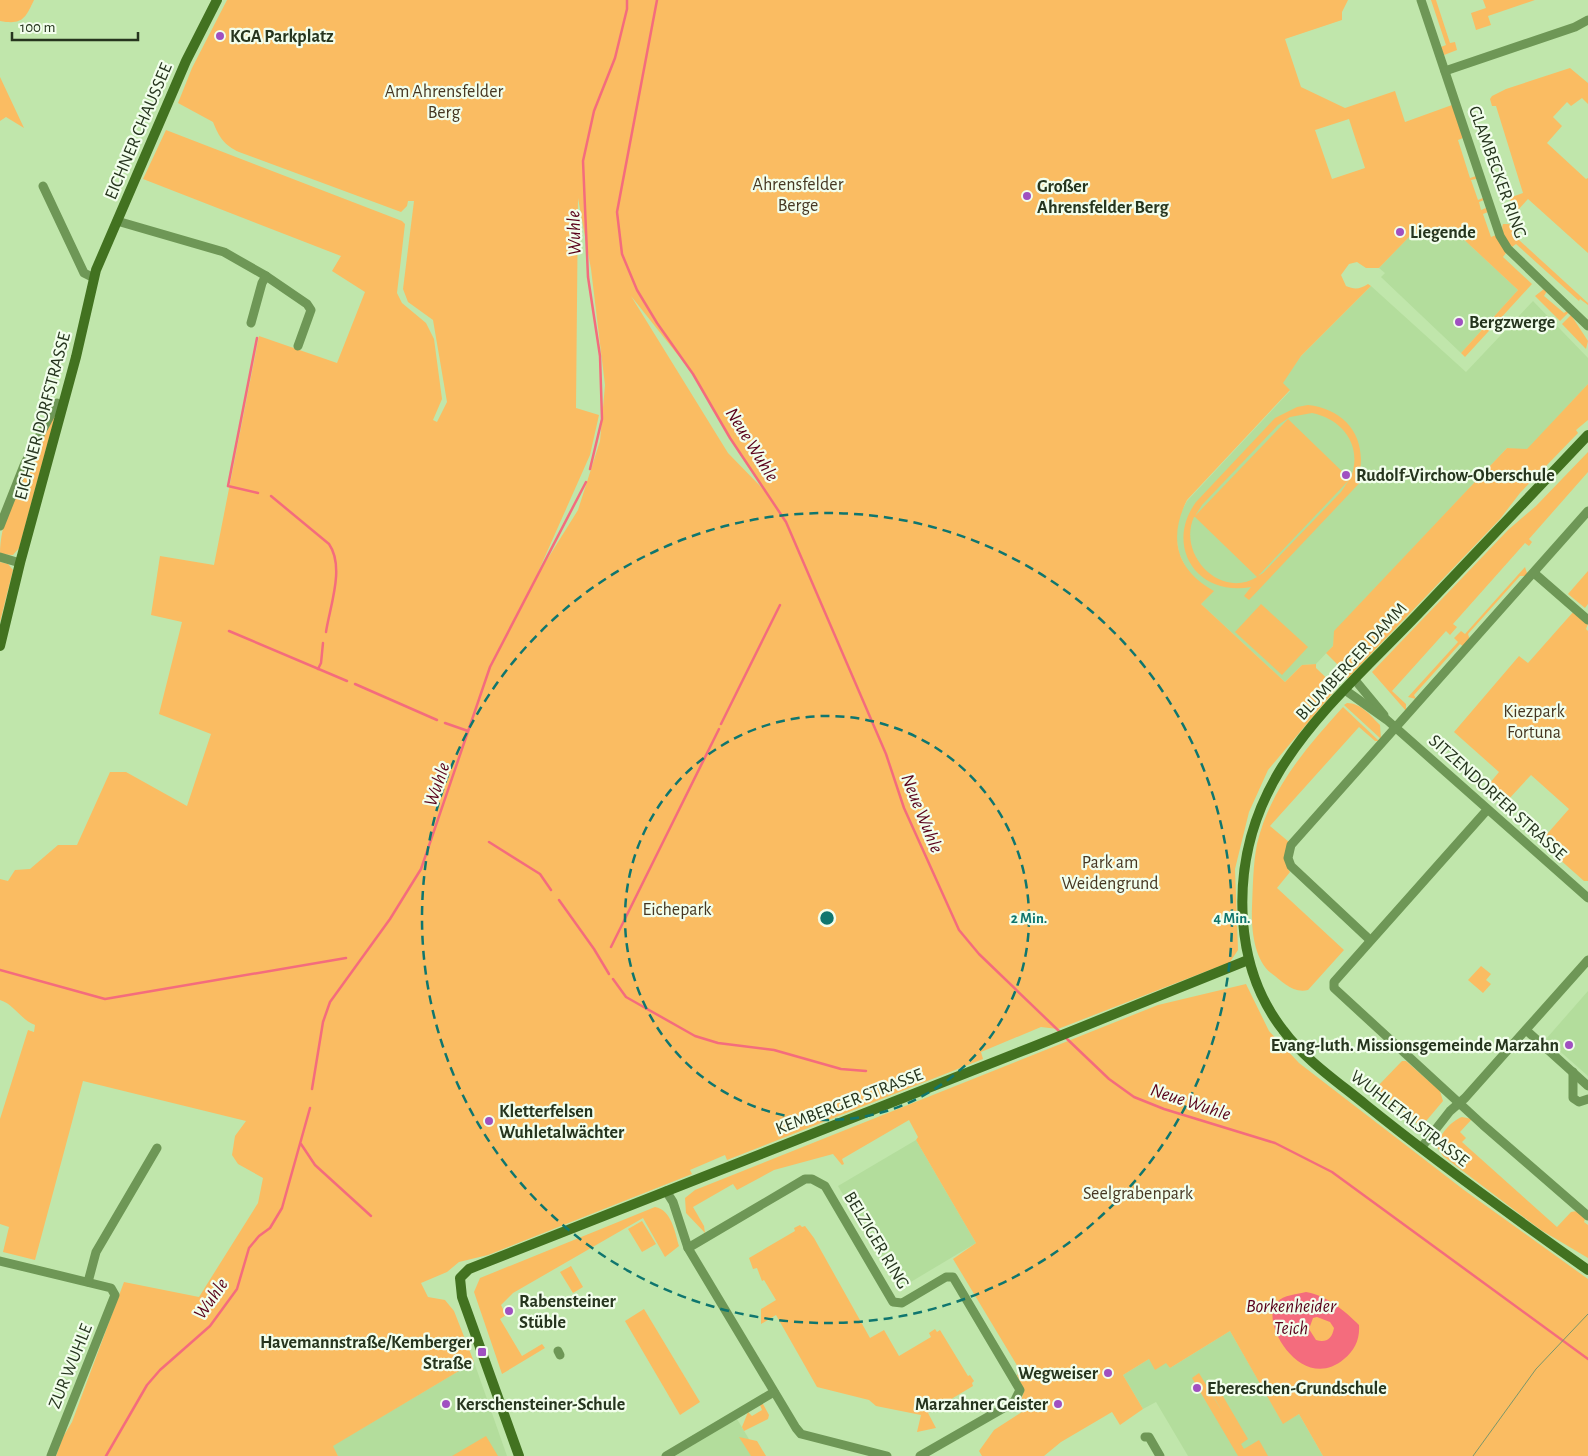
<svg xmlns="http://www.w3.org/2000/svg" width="1588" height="1456" viewBox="0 0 1588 1456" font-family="'Alegreya Sans',sans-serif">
  <rect width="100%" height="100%" fill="#c0e6ab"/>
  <g fill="#b3dd9c">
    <polygon points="1458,234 1518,290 1461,353 1381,277 1385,273 1379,268 1411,235"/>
    <polygon points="1371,286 1466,372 1533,301 1588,358 1588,384 1527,450 1507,448 1335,631 1333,646 1316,664 1302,665 1285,682 1201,604 1213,591 1200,583 1187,570 1179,553 1176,535 1179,516 1187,501 1290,391 1282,383 1301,356"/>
    <polygon points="1588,991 1588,1076 1546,1039"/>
    <polygon points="916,1140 976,1243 899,1289 838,1186"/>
    <polygon points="1230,1331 1283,1423 1299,1414 1323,1456 1188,1456 1156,1402 1143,1409 1123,1375 1149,1359 1167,1363 1170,1368"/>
    <polygon points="474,1362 507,1456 338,1456 332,1446"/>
    <polygon points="737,1419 759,1456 675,1456"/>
  </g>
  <g fill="#fabc62" fill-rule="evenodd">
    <path d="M 0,0 L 34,0 C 25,19 22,25 0,21 Z"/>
    <path d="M 227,0 L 1348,0 L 1342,12 L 1342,20 L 1285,39 L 1301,87 L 1345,108 L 1395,91 L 1405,122 L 1452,105 L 1463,138 L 1458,140 L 1470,178 L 1476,176 L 1476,179 L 1471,180 L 1478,200 L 1483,198 L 1484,200 L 1479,202 L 1481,210 L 1486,208 L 1488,212 L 1483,214 L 1491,237 L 1496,235 L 1506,253 L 1503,257 L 1532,284 L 1465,357 L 1461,353 L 1518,290 L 1458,234 L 1411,235 L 1379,268 L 1366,268 L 1357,262 L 1349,264 L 1341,275 L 1346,286 C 1355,290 1360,289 1368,284 L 1371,286 L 1301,356 L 1283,383 L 1290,390 L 1187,500 C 1168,538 1176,570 1214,591 L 1201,604 L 1285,682 L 1302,665 L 1316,664 L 1316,668 L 1337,688 L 1268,770 L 1249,812 L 1235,869 L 1238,950 L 1230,962 L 1058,1029 L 1041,1027 L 981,1052 L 983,1059 L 727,1160 L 725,1155 L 690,1170 L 692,1174 L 682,1178 L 488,1255 L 459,1262 L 447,1272 L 421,1283 L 428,1297 L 445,1300 L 454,1311 L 474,1362 L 333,1446 L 338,1456 L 56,1456 L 63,1437 L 72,1422 L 124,1282 L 199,1297 L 258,1203 L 263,1178 L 238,1164 L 232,1155 L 235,1136 L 246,1121 L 83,1081 L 35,1260 L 3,1252 L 9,1227 L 0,1224 L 0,1119 L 28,1030 L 34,1032 L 35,1025 C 21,1020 15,1005 0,1000 L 0,879 L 8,881 L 15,870 L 30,869 L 58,845 L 77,845 L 110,772 L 126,772 L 187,806 L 211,734 L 159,714 L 182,622 L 151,615 L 160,556 L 214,565 L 259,336 L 337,363 L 365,292 L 332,271 L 341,256 L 143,179 L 166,130 L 402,221 L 405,224 L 397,293 L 402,303 L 426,323 L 434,339 L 442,399 L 433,420 L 437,422 L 447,402 L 433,320 L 408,302 L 403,289 L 414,201 L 408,201 L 407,206 L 401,212 L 239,152 C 224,145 219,137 213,122 L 178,103 L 192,68 ZM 1349,119 L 1365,168 L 1332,179 L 1315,130 ZM 578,198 L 591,269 L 605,385 L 600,441 L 578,510 L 535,579 L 590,455 L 599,415 L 576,408 ZM 631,296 L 693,374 L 730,438 L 767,493 L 728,453 Z"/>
    <polygon points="1431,0 1436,0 1450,43 1455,42 1457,50 1444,55 1441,47 1446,45"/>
    <polygon points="1483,0 1535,0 1488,16 1491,25 1476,30 1471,13 1486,8"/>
    <polygon points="1570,68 1588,83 1588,104 1582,98 1571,106 1567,102 1553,117 1562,126 1547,143 1586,179 1588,178 1588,253 1528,199 1517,211 1509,198 1523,193 1496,106 1492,106 1490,99 1492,96 1506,89"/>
    <polygon points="0,77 24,128 6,117 0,121"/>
    <path d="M 1503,224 L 1509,224 L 1521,236 L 1519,240 L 1588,303 L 1588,305 L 1580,299 L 1579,301 L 1516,244 L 1512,247 C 1507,240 1500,232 1503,224 Z"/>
    <polygon points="1544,289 1547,291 1544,296 1564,313 1568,310 1569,312 1560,321 1535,296"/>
    <polygon points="1571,315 1588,341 1586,349 1562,324"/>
    <polygon points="1588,384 1588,420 1576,430 1578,433 1520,493 1500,519 1348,678 1342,677 1346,673 1326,653 1333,646 1334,631 1507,448 1527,449"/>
    <path d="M 1308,405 C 1343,409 1366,434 1360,471 L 1363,469 L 1368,474 L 1249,600 L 1244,596 L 1251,587 C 1197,597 1164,546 1196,502 L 1275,418 L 1297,407 ZM 1312,413 C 1343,419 1364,447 1350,479 L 1288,419 L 1195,516 L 1202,505 L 1278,425 L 1290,417 ZM 1349,480 L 1341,492 L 1263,573 L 1258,576 ZM 1194,517 L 1195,517 L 1257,577 C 1220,600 1177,554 1194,517 Z"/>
    <path d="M 56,413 L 19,548 L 13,555 L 0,554 C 0,507 35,454 56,413 Z"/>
    <polygon points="1588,452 1588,472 1529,539 1532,542 1529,546 1525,543 1453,624 1457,627 1450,635 1446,631 1392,691 1406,704 1406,711 1372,672 1508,530 1536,506"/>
    <polygon points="0,562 8,564 13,570 0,622"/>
    <polygon points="1525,567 1528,576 1520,576 1468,634 1470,640 1464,647 1460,644 1414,695 1416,699 1408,697 1458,642 1454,638 1461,631 1465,634"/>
    <polygon points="1588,571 1588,604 1585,608 1568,594"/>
    <polygon points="1261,604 1308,647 1282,675 1235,632"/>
    <polygon points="1574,611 1588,624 1586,629 1588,631 1588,881 1584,881 1540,842 1569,809 1531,775 1507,801 1489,784 1499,772 1454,732 1519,656 1528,663"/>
    <path d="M 1347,703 C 1361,703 1371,716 1380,725 L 1381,739 L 1344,705 Z"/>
    <path d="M 1343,707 L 1379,741 L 1375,741 L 1359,727 L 1270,826 L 1289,842 L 1288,869 L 1290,872 L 1277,888 L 1344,950 L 1308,990 C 1293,994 1282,981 1271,973 C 1254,960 1251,928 1252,907 C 1253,885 1253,865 1257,844 C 1270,789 1306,748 1343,707 Z"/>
    <polygon points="1481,966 1491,974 1486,980 1491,984 1483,993 1468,980"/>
    <polygon points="1246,984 1269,1031 1299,1063 1464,1190 1588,1279 1588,1456 1323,1456 1299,1414 1283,1424 1230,1331 1170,1368 1166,1363 1155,1370 1149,1359 1123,1375 1143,1409 1120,1425 1112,1412 1061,1442 1044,1456 982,1456 979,1451 994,1430 1022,1412 1024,1405 1021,1401 1024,1391 1017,1375 1021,1372 953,1259 976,1243 916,1140 918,1137 909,1120 842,1159 844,1164 842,1165 833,1154 774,1170 737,1190 733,1184 693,1207 704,1226 705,1233 686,1213 685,1198 695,1190 1158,1005"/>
    <polygon points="1402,1061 1406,1061 1440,1091 1443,1101 1421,1127 1376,1088"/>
    <path d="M 1462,1117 L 1472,1119 L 1460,1132 L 1466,1138 L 1462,1142 L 1557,1227 L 1571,1212 L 1577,1211 L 1585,1219 L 1584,1222 L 1588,1225 L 1588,1258 L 1541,1230 L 1443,1156 L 1437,1147 C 1439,1135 1451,1121 1462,1117 Z"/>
    <path d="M 655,1207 C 672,1210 675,1233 679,1246 L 665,1257 L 643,1218 L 513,1293 L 501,1305 L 506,1315 L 500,1319 L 522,1356 L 542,1344 L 545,1348 L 502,1374 L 474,1292 L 480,1278 Z"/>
    <polygon points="642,1221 656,1244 642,1252 628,1229"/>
    <polygon points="800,1225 802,1227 805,1226 814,1238 870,1338 884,1330 899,1356 931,1337 929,1333 935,1329 937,1332 940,1330 968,1376 970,1375 974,1381 972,1383 973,1386 928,1413 936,1428 917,1432 921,1415 876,1406 869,1400 817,1387 776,1315 761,1324 761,1309 776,1300 764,1280 762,1281 757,1268 753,1269 749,1258 795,1231 794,1228"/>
    <polygon points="571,1266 583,1287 573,1293 560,1272"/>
    <polygon points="644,1309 700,1402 680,1415 625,1321"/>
    <polygon points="1199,1373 1223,1413 1210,1390 1217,1386 1248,1439 1241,1444 1244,1449 1259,1440 1268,1456 1238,1456 1192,1378"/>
    <polygon points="763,1404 769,1415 768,1419 744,1431 742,1427 748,1412 752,1416 762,1410 760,1405"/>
    <polygon points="486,1436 498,1456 452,1456"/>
    <polygon points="739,1437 757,1441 766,1456 751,1456"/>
  </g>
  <path fill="#f46c7d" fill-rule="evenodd" d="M 1306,1292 C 1326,1295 1345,1311 1359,1325 C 1360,1339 1355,1350 1344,1359 C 1302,1395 1258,1321 1277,1302 C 1283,1295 1298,1294 1306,1292 ZM 1317,1317 L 1330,1322 L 1334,1328 C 1332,1339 1326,1343 1316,1340 L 1309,1329 L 1313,1318 Z"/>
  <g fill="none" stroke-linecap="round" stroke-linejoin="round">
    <g stroke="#f46c7d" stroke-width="2.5">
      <polyline points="657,0 617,212 622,254 637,290 657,323 693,374 730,438 786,522 886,754 904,808 959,930 979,954 1061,1033"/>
      <polyline points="257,338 228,486 258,493"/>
      <polyline points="590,469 602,419 600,356 588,277 583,161 594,111 615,58 627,9 627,0"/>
      <path d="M 271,496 L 329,544 C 345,567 330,606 326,632"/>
      <polyline points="229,631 347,681"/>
      <polyline points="318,669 321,663 323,643"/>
      <polyline points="355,684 437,720"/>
      <polyline points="445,723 468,731"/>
      <polyline points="721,724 780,605"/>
      <polyline points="489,842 540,874 551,890"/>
      <polyline points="559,900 594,949 609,974"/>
      <polyline points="611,947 719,729"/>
      <polyline points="0,970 105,999 346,958"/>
      <polyline points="613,979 626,997 695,1036 718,1043 774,1050 841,1069 866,1071"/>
      <polyline points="1065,1037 1109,1079 1134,1097 1164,1109 1275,1143 1332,1172 1588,1359"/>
      <polyline points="312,1089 323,1022 330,1002 390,919 421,869 490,667 586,482"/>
      <polyline points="301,1144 315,1165 371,1216"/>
      <polyline points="106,1456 147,1385 160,1370 210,1326 237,1289 249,1248 259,1236 270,1228 282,1208 310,1108"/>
    </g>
    <g stroke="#6e9756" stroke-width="9">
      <polyline points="1421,0 1500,236 1508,249 1588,326"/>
      <polyline points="1445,71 1575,27 1588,20"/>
      <polyline points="43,186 84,273 94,278"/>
      <polyline points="117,221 224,252 266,276 307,304 311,310 298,346"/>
      <polyline points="251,323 262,283 266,276"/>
      <polyline points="0,526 25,463 57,403"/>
      <polyline points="0,557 20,563"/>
      <polyline points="1534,573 1588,620"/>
      <polyline points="1355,680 1384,715"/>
      <polyline points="1345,690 1387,720 1588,898"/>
      <polyline points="1487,810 1334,982 1334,988 1483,1125 1588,1216"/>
      <polyline points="1370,940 1291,866 1288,858 1291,845 1588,511"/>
      <polyline points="1526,1030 1588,1086"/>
      <polyline points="1573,1072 1573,1098 1579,1102 1588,1099"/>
      <polyline points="1421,1148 1450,1111 1465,1098 1588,960"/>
      <polyline points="666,1191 673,1202 688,1248 796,1428 801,1434 887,1456"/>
      <polyline points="688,1248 805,1179 812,1179 825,1186 893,1302 902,1303 946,1277 953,1277 1020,1390 1014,1402 920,1456"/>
      <polyline points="0,1261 111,1288 115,1295 51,1456"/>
      <polyline points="88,1282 96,1252 157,1148"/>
      <polyline points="558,1351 560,1355"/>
      <polyline points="1145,1437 1149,1437 1160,1456"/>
      <polyline points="666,1456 774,1392"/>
    </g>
    <g stroke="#427220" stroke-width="10">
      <path d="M 1588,435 C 1531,495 1474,555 1417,615 C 1330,706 1233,781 1243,921 C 1246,961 1258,998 1283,1030 C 1305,1060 1338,1082 1366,1105 C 1438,1163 1513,1217 1588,1270"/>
      <polyline points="0,646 20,563 76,357 96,270 186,61 217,0"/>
      <polyline points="519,1456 462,1297 460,1278 469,1269 1035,1046 1248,960"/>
    </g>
    <polyline stroke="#7a966b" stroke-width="1" points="1473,1456 1536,1369 1588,1314"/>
  </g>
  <g fill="none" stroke="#0f766e" stroke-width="2.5" stroke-dasharray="9 6">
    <circle cx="827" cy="918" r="202"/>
    <circle cx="827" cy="918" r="405"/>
  </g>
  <g fill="#a050c1" stroke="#f2feec" stroke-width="2">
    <circle cx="220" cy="36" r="5"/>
    <circle cx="1027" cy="196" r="5"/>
    <circle cx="1400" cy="232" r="5"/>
    <circle cx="1459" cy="322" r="5"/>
    <circle cx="1346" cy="475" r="5"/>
    <circle cx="1569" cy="1045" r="5"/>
    <circle cx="489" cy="1121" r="5"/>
    <circle cx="509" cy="1311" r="5"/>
    <rect x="477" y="1347" width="10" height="10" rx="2.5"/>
    <circle cx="1108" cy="1373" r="5"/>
    <circle cx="1197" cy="1388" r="5"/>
    <circle cx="446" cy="1404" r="5"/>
    <circle cx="1058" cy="1404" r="5"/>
  </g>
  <g text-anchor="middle" stroke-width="4.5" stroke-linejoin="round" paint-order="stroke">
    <g font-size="18" font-weight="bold" fill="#26351e" stroke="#f2feec" text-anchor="start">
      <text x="230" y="42">KGA Parkplatz</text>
      <text x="1037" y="192">Großer<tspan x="1037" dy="21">Ahrensfelder Berg</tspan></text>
      <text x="1410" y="238">Liegende</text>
      <text x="1469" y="328">Bergzwerge</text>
      <text x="1356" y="481">Rudolf-Virchow-Oberschule</text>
      <text x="1559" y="1051" text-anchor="end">Evang-luth. Missionsgemeinde Marzahn</text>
      <text x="499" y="1117">Kletterfelsen<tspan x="499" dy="21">Wuhletalwächter</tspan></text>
      <text x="519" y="1307">Rabensteiner<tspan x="519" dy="21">Stüble</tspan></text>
      <text x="472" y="1348" text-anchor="end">Havemannstraße/Kemberger<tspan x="472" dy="21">Straße</tspan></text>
      <text x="1098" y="1379" text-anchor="end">Wegweiser</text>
      <text x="1207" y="1394">Ebereschen-Grundschule</text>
      <text x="456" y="1410">Kerschensteiner-Schule</text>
      <text x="1048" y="1410" text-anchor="end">Marzahner Geister</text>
    </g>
    <g font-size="18" fill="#463722" stroke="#f2feec">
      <text x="444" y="97">Am Ahrensfelder<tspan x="444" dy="21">Berg</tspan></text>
      <text x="798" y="190">Ahrensfelder<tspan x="798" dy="21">Berge</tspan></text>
      <text x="1534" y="717">Kiezpark<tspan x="1534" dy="21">Fortuna</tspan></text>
      <text x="1110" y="868">Park am<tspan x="1110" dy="21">Weidengrund</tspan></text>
      <text x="677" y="915">Eichepark</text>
      <text x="1138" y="1199">Seelgrabenpark</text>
    </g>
    <g font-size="18" fill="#26351e" stroke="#f2feec">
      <text transform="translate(138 131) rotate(-67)" y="6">EICHNER CHAUSSEE</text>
      <text transform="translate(1498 172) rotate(70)" y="6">GLAMBECKER RING</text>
      <text transform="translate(42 416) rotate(-75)" y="6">EICHNER DORFSTRASSE</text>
      <text transform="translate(1351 661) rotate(-47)" y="6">BLUMBERGER DAMM</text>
      <text transform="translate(1498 797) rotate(42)" y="6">SITZENDORFER STRASSE</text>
      <text transform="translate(849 1101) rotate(-21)" y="6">KEMBERGER STRASSE</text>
      <text transform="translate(1410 1118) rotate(38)" y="6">WUHLETALSTRASSE</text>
      <text transform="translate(877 1240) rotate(59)" y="6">BELZIGER RING</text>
      <text transform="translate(70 1366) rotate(-68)" y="6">ZUR WUHLE</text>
    </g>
    <g font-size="19" font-style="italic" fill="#590019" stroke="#f2feec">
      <text transform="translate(573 233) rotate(-92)" y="7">Wuhle</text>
      <text transform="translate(753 444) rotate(58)" y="7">Neue Wuhle</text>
      <text transform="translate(436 784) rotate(-71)" y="7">Wuhle</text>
      <text transform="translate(923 813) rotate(68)" y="7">Neue Wuhle</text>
      <text transform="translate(1191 1101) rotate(18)" y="7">Neue Wuhle</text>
      <text transform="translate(210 1298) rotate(-55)" y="7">Wuhle</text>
      <text x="1291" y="1312">Borkenheider<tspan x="1291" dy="22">Teich</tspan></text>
    </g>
  </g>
  <circle cx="827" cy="918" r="8" fill="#0f766e" stroke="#f2feec" stroke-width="2.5"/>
  <g font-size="15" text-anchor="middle" font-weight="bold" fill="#0f766e" stroke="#f2feec" stroke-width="4.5" stroke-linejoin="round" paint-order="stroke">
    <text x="1029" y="923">2 Min.</text>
    <text x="1232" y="923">4 Min.</text>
  </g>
  <path d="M12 32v8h126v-8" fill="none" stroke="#26351e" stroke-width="2.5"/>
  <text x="20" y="32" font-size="15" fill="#26351e" stroke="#f2feec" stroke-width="4" paint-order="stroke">100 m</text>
</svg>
